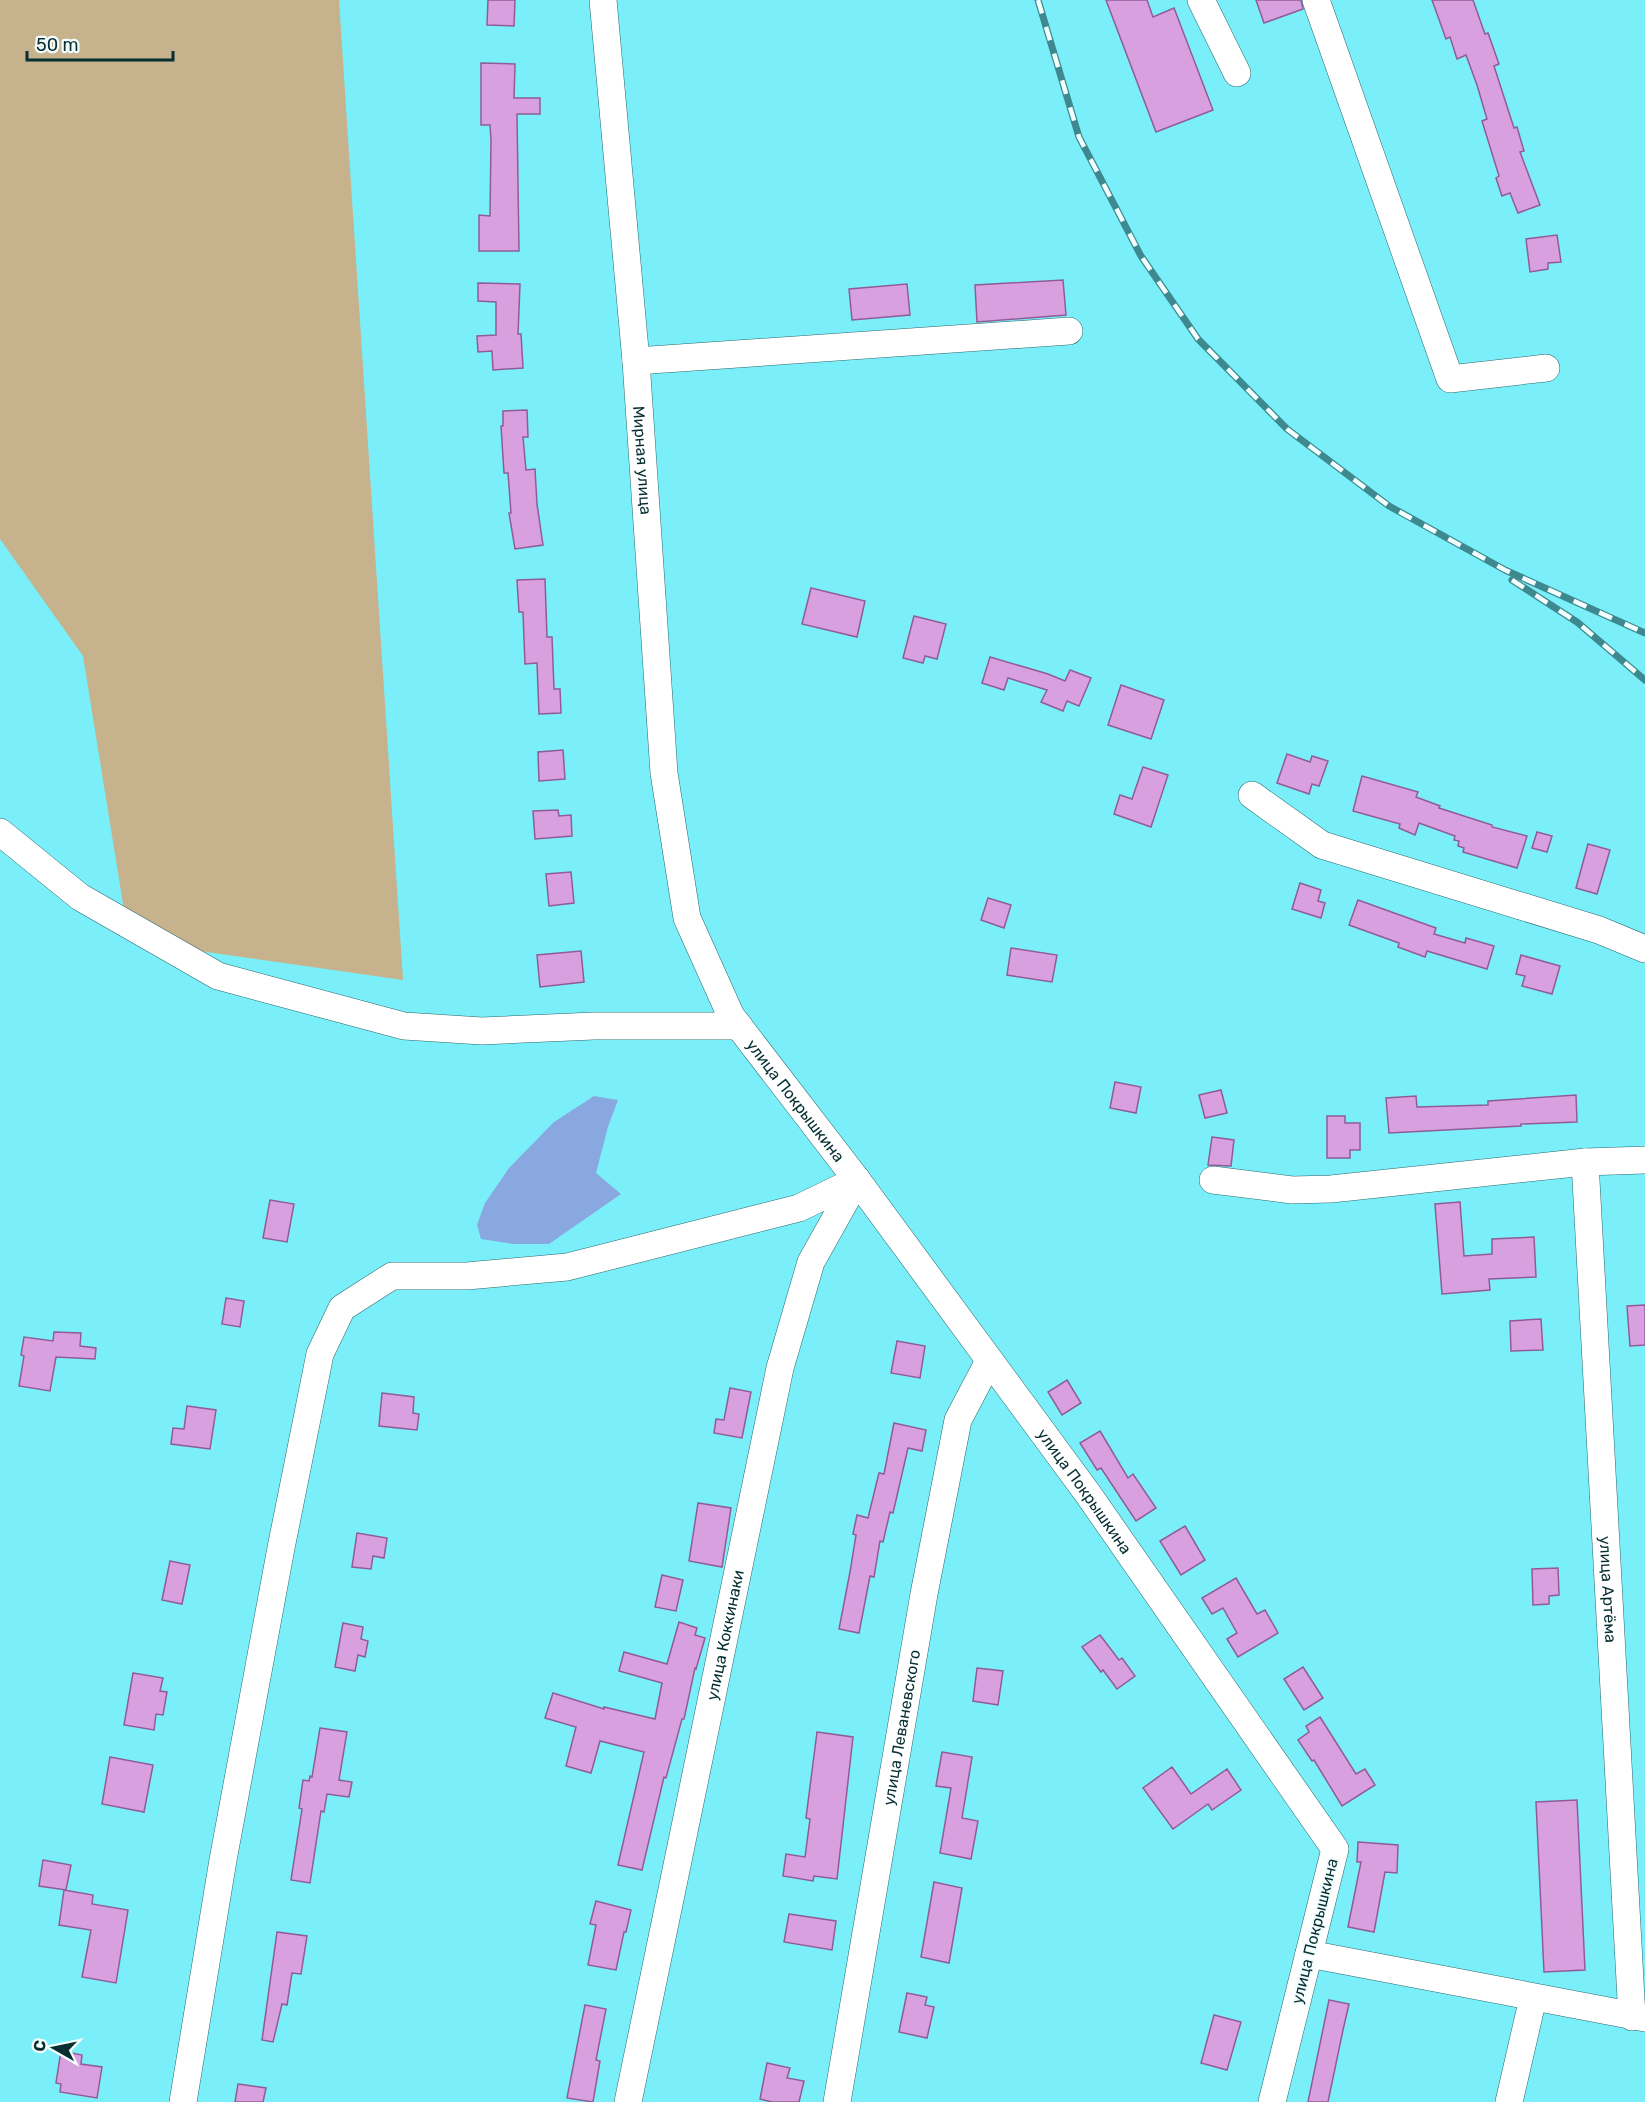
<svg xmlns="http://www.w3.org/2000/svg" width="1645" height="2102" viewBox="0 0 1645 2102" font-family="Rubik,sans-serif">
  <rect width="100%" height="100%" fill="#7aeff9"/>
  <polygon fill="#c6b28d" points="0,0 339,0 403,980 129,941 83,656 0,539"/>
  <polygon fill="#8aa8e0" points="594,1096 618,1100 608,1127 596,1173 621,1194 549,1244 513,1244 481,1239 477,1225 485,1203 509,1168 554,1122"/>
  <g fill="#d8a0df" stroke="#905c97" stroke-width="1.5">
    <polygon points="488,0 515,0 514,26 487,25"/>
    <polygon points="1106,0 1147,0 1153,17 1174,8 1213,110 1156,132"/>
    <polygon points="1256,0 1301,0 1303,9 1264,23"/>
    <polygon points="1432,0 1473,0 1485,34 1488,33 1499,64 1494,66 1514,128 1517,127 1524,151 1520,152 1540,205 1518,213 1510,193 1502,196 1496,178 1499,176 1482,121 1487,119 1477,85 1466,55 1457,59 1450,37 1446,39"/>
    <polygon points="481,63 515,64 514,98 540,98 540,114 517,114 519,251 479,251 479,215 490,216 491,140 490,125 481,125"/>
    <polygon points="1557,235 1561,262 1548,263 1548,269 1530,272 1526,239"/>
    <polygon points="1063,280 1066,315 977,322 975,285"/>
    <polygon points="478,283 520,284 518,334 521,334 523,368 493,370 492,351 478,352 477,336 496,335 496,302 478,301"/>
    <polygon points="907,284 910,315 852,320 849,289"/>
    <polygon points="527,410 528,437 523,437 526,470 535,469 537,504 543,545 515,549 509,513 511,513 508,473 504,473 501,426 503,426 503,411"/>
    <polygon points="545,579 547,637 552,637 554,689 560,689 561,713 539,714 537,663 525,664 523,612 519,612 517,580"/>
    <polygon points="811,588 865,601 857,637 802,624"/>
    <polygon points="914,616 946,624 937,659 925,656 923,663 903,658"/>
    <polygon points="990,657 1048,674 1065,681 1070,670 1091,678 1079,706 1067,701 1063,711 1041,702 1047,690 1008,678 1004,690 982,683"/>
    <polygon points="1121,685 1164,700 1151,739 1108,725"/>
    <polygon points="563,750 565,779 539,781 538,752"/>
    <polygon points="1287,754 1310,762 1312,756 1328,761 1319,786 1312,784 1309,794 1277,783"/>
    <polygon points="1143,767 1168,775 1151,827 1114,814 1120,795 1132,799"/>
    <polygon points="1362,776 1418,792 1416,797 1440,806 1439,808 1492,825 1492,827 1527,836 1517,868 1463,852 1464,848 1458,846 1459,841 1454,840 1455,836 1419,823 1415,835 1399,828 1400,824 1353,811"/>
    <polygon points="558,810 559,816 571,815 572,836 535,839 533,811"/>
    <polygon points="1537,832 1552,836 1547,852 1532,848"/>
    <polygon points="1588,844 1610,850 1597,894 1576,888"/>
    <polygon points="571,872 574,903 549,906 546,874"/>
    <polygon points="1300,883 1321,890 1318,901 1325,903 1321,918 1292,909"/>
    <polygon points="988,898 1011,905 1004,928 981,920"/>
    <polygon points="1358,900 1436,928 1434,934 1465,943 1466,938 1494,946 1487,969 1427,951 1425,957 1398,947 1399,943 1349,925"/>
    <polygon points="1011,948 1057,955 1052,982 1007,975"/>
    <polygon points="581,951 584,982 540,987 537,955"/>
    <polygon points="1521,955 1560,966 1552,994 1522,986 1525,976 1516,974"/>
    <polygon points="1115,1082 1141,1087 1136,1113 1110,1108"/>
    <polygon points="1221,1090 1227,1113 1205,1118 1199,1095"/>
    <polygon points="1576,1095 1577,1122 1521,1124 1521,1126 1389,1133 1386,1098 1416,1096 1417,1107 1488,1105 1488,1101"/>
    <polygon points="1327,1116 1345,1116 1345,1123 1360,1123 1360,1150 1350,1150 1350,1158 1327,1158"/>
    <polygon points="1212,1137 1234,1140 1231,1166 1208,1165"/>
    <polygon points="270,1200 294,1204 287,1242 263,1238"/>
    <polygon points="1460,1202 1464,1256 1492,1254 1492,1239 1534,1237 1536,1277 1489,1279 1490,1290 1442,1294 1435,1204"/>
    <polygon points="226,1298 244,1301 240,1327 222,1324"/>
    <polygon points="1645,1305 1645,1345 1630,1346 1627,1306"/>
    <polygon points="1541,1319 1543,1350 1511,1351 1510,1321"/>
    <polygon points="54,1332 81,1333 80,1346 96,1348 95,1359 56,1357 50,1391 19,1386 24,1356 21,1355 24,1337 53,1341"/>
    <polygon points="897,1341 925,1346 920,1378 891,1373"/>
    <polygon points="1067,1380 1081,1403 1062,1415 1048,1392"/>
    <polygon points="730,1388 751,1392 742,1438 714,1433 716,1419 724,1420"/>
    <polygon points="382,1393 414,1397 413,1413 419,1414 417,1430 379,1426"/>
    <polygon points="187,1406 216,1410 210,1449 171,1444 173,1428 184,1429"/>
    <polygon points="894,1423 926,1430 922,1451 908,1448 893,1513 890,1512 883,1542 880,1541 874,1577 870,1576 859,1633 839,1629 850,1572 856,1535 853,1534 857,1515 868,1518 879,1473 884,1474"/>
    <polygon points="1100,1431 1128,1478 1133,1474 1156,1508 1136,1521 1101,1468 1097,1470 1080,1443"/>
    <polygon points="698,1503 731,1508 722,1567 689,1561"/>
    <polygon points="1185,1526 1205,1560 1181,1575 1160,1541"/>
    <polygon points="357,1533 387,1538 384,1558 373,1556 371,1569 352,1567"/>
    <polygon points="170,1561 190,1565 182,1604 162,1600"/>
    <polygon points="1558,1568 1559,1595 1549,1596 1549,1604 1533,1605 1532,1569"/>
    <polygon points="662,1575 683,1580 676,1611 655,1607"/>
    <polygon points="1236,1578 1257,1614 1265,1610 1278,1633 1238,1657 1227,1639 1237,1633 1223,1608 1212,1614 1202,1598"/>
    <polygon points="679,1622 697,1628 695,1635 705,1638 696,1669 695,1668 684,1719 682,1719 666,1778 664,1777 642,1870 618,1865 644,1752 600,1741 591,1773 566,1766 576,1727 545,1718 553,1693 604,1709 604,1707 655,1719 662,1683 619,1671 624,1652 667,1664"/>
    <polygon points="343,1623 363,1627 361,1639 368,1641 365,1657 358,1655 355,1671 335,1667"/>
    <polygon points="1100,1635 1119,1660 1122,1658 1135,1676 1117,1689 1103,1670 1101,1672 1082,1647"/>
    <polygon points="1303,1667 1323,1698 1304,1710 1284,1679"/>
    <polygon points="977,1668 1003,1671 998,1705 973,1701"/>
    <polygon points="133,1673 163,1678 160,1691 167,1692 163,1715 156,1714 154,1730 124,1725"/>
    <polygon points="1320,1717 1356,1774 1365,1769 1375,1785 1342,1806 1314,1760 1312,1761 1298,1740 1309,1732 1306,1726"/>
    <polygon points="320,1728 347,1732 339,1780 352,1782 349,1797 327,1794 324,1812 321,1811 310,1883 291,1880 302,1809 299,1808 303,1780 309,1781 310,1776 312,1777"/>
    <polygon points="817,1732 853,1737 837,1879 814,1876 813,1881 783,1876 786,1854 805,1857 810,1819 806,1818"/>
    <polygon points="942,1752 972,1757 962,1818 978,1821 971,1859 940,1853 951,1788 936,1786"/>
    <polygon points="110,1757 153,1765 144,1812 102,1804"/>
    <polygon points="1172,1767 1191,1794 1227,1769 1241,1790 1212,1810 1208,1804 1173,1829 1143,1788"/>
    <polygon points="1577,1800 1585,1970 1544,1972 1536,1802"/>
    <polygon points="1358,1842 1398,1845 1397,1873 1385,1872 1374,1932 1348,1927 1361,1862 1357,1862"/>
    <polygon points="43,1860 71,1865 66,1890 39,1886"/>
    <polygon points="934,1882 962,1888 949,1963 921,1957"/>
    <polygon points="64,1890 93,1895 92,1904 128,1910 116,1983 82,1977 91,1930 59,1925"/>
    <polygon points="596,1901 631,1910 626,1932 624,1932 616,1970 588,1965 596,1925 590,1924"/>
    <polygon points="789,1914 836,1921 832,1950 784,1942"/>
    <polygon points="277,1932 307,1936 301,1974 292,1973 287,2005 282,2004 273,2042 262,2040"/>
    <polygon points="907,1993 927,1997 925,2005 934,2007 927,2038 899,2032"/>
    <polygon points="1329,2000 1349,2004 1343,2030 1328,2102 1308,2102"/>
    <polygon points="585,2005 606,2009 596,2060 600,2061 593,2102 567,2098"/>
    <polygon points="1214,2015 1241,2022 1227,2070 1201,2063"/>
    <polygon points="61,2051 82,2055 81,2064 102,2067 97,2098 60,2092 61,2084 56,2083"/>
    <polygon points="767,2063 790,2068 787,2078 804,2081 799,2102 772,2102 760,2099"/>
    <polygon points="238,2084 266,2088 263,2102 235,2102"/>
  </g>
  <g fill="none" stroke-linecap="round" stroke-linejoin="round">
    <g stroke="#29686d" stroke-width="28">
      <g id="minor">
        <path id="s1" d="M 603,0 L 636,361 L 664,773 L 687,918 L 731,1016 L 857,1180 L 1088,1494 L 1335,1849 L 1272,2102"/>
        <polyline points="1201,0 1237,73"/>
        <polyline points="1316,0 1450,379 1546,368"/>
        <polyline points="636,361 1069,331"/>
        <polyline points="1252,795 1322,845 1599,930 1645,949"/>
        <polyline points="0,832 80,897 218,976 404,1026 482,1031 594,1026 739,1026"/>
        <path id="s2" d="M 1585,1162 L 1632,2017"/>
        <polyline points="1213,1180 1292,1190 1331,1189 1585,1162 1645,1160"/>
        <polyline points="1309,1954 1645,2018"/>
        <polyline points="183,2102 223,1860 281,1548 320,1354 342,1308 392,1276 467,1276 567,1267 799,1208 857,1180"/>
        <path id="s3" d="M 628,2102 L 780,1368 L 811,1262 L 857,1180"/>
        <path id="s4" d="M 837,2102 L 924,1594 L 958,1420 L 989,1361"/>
        <polyline points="1509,2102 1533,1998"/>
      </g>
    </g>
    <use href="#minor" stroke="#fff" stroke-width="27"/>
    <g stroke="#3d898f" stroke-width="7">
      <g id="rail">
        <polyline points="1038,0 1079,137 1141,256 1198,339 1287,429 1389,506 1505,570 1645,633"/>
        <polyline points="1512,580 1577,622 1645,680"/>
      </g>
    </g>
    <use href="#rail" stroke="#f3fdfe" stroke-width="4.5" stroke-dasharray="14" stroke-linecap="butt"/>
  </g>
  <g text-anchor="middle" stroke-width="4.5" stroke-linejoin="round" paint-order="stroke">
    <g font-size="16" fill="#072f32" stroke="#f3fdfe">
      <text dy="6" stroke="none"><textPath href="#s1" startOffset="462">Мирная улица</textPath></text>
      <text dy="6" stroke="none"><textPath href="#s1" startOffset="1136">улица Покрышкина</textPath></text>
      <text dy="6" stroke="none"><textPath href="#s1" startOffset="1622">улица Покрышкина</textPath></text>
      <text dy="6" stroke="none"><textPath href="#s2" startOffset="428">улица Артёма</textPath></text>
      <text dy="6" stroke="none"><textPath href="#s3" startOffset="477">улица Коккинаки</textPath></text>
      <text dy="6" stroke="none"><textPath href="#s4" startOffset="380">улица Леваневского</textPath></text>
      <text transform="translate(1314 1931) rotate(-76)" y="6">улица Покрышкина</text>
    </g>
  </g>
  <g transform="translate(54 2048) rotate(279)" stroke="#f3fdfe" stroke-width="4.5" paint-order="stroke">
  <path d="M0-4.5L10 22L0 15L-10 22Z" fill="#072f32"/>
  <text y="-9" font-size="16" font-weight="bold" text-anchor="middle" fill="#072f32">С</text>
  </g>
  <path d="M27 51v9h146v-9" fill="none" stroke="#072f32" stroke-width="3"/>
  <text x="36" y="51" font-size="18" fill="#072f32" stroke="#f3fdfe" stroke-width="4.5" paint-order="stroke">50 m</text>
</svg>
